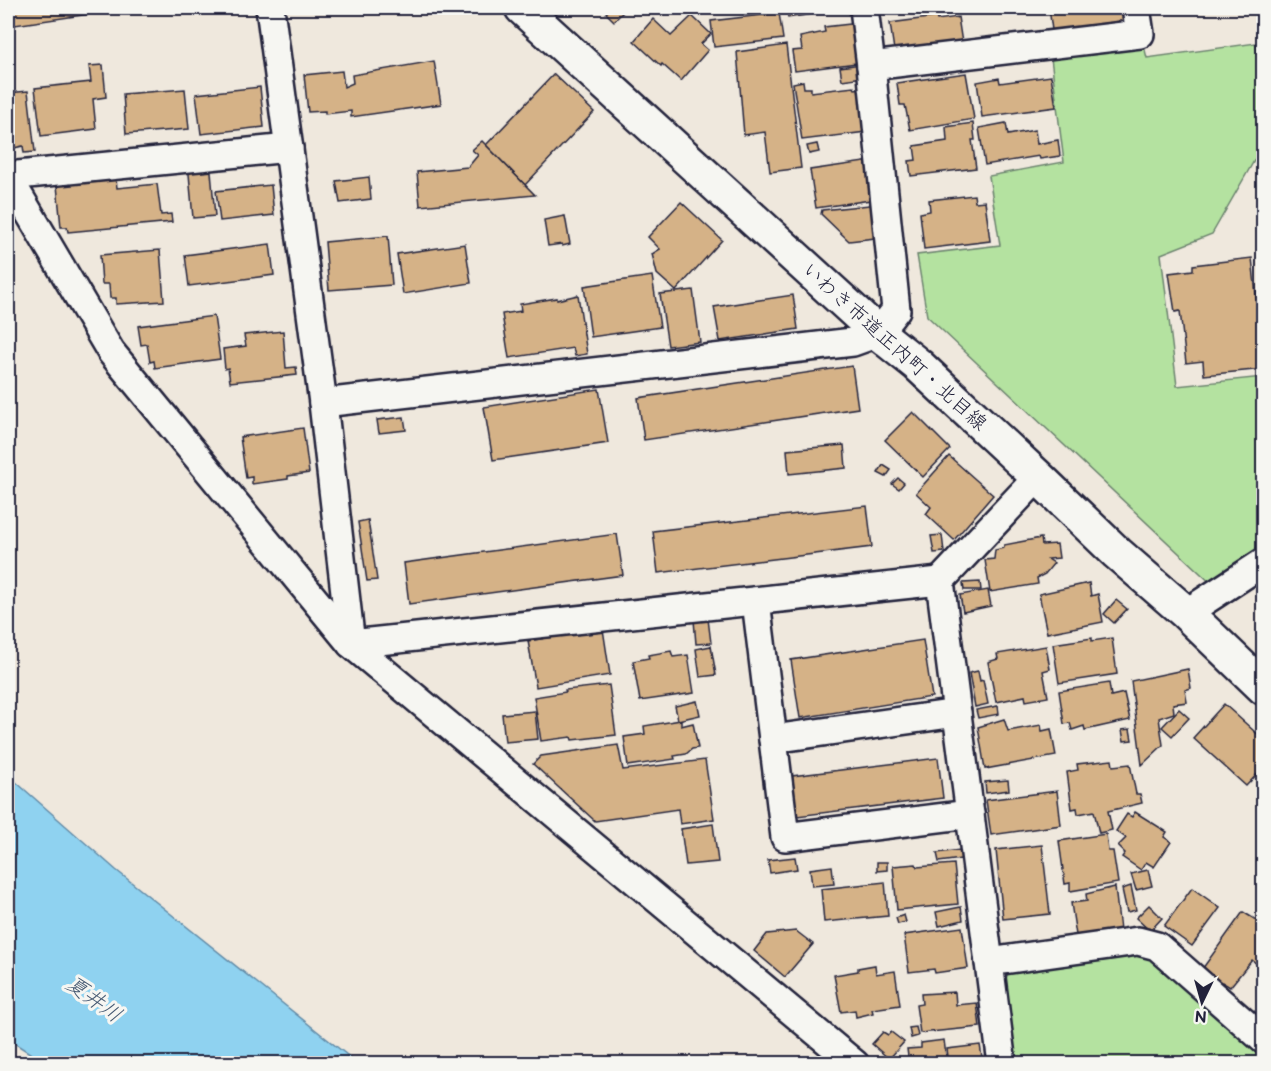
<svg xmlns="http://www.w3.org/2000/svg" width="1271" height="1071" viewBox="0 0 1271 1071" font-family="'Balsamiq Sans','Klee One',sans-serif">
  <rect width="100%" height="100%" fill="#efe8dd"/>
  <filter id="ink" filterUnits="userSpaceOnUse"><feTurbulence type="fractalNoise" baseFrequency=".0167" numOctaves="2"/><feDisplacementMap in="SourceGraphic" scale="12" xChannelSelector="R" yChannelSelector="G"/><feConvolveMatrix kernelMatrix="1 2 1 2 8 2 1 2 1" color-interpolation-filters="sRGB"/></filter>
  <g filter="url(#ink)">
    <g fill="#b4e2a0" stroke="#6b826e" stroke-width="1.5">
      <polygon points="1256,43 1259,75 1259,152 1212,234 1161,254 1177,386 1263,377 1263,554 1215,587 927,316 917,255 1000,245 989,176 1064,162 1051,58 1144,46 1147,58"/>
      <polygon points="1142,952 1263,1051 1263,1063 1015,1063 1005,983 1008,972"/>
    </g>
    <polygon fill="#8fd2f0" stroke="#638ca8" stroke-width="1.5" points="8,775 116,870 357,1063 45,1063 8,1039"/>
    <g fill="#d5b287" stroke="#22223b" stroke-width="1.5">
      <polygon points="8,8 131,8 8,26"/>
      <polygon points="611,8 627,8 614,21 606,13"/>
      <polygon points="787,8 851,8 788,18"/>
      <polygon points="890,8 930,8 930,10 913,14 913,9 890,12"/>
      <polygon points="1049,8 1126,8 1128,17 1112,27 1107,26 1107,23 1052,30"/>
      <polygon points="779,13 783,39 714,47 711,21"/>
      <polygon points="692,16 711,34 701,44 708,50 681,81 662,64 661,66 634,41 653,19 671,36"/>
      <polygon points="936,17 937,20 958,17 962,43 894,50 890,23"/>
      <polygon points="859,23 864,62 795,71 792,51 802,50 800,37 825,32 824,27"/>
      <polygon points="786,45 801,168 770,172 765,132 744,135 737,52"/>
      <polygon points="434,61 441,104 351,117 351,111 325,114 325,111 308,112 304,75 342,71 344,87 353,83 352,75"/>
      <polygon points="861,64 863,77 842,80 840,67"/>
      <polygon points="103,65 106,97 93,99 96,129 41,136 35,88 91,82 89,66"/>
      <polygon points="966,73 974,119 910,130 905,105 900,105 897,83"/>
      <polygon points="554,74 594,112 525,185 486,145"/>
      <polygon points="1051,76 1056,107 982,117 977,82 999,78 1000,83"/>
      <polygon points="803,81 804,88 811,88 811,92 854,87 855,89 861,88 866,132 802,140 793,83"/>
      <polygon points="260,87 264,127 201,134 196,94"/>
      <polygon points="185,89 189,129 126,134 123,94"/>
      <polygon points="28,91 35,152 24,153 23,146 14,148 13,137 8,138 8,93"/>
      <polygon points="973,123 975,140 972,140 976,168 911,176 909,161 916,160 914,146 947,141 946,127"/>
      <polygon points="1006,123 1008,135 1035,130 1037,144 1058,140 1060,156 1040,159 1039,156 985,165 979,128"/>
      <polygon points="482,141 535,195 420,206 417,172 468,167 478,155 472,150"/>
      <polygon points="817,144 819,152 809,154 807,146"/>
      <polygon points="210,161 215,216 193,218 188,163"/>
      <polygon points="871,161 877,199 816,208 810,170"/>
      <polygon points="369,177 371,199 340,203 336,181"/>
      <polygon points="116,179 117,188 157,184 161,215 171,214 172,222 68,232 67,227 61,227 57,185"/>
      <polygon points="271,185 274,215 220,221 216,191"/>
      <polygon points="974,195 975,202 985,201 990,241 924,249 920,213 930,211 929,200"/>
      <polygon points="681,202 722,240 676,291 657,274 652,254 660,249 648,237"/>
      <polygon points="879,204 884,237 849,241 821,214 822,210"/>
      <polygon points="565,216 570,244 562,246 562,244 548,246 544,220"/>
      <polygon points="388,236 392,285 329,290 325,242"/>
      <polygon points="270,244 274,275 189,286 185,255"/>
      <polygon points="465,244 471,283 403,294 397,254"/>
      <polygon points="160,250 164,301 116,304 116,298 110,298 109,284 102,284 100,255"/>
      <polygon points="1252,258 1261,339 1264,338 1264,369 1204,375 1203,361 1186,363 1180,311 1175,312 1169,273 1193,270 1193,265"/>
      <polygon points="652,276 660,327 591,337 584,286"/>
      <polygon points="693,290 700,342 668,346 660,294"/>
      <polygon points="578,295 587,354 575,356 573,348 509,358 502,314 521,311 520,304 557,298 557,300"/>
      <polygon points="793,295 798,329 720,341 714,307"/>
      <polygon points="214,316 220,359 155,368 154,361 150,362 147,344 141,345 138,326"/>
      <polygon points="283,331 286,368 296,367 297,375 230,382 228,368 225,369 223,349 246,346 244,335"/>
      <polygon points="852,366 858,408 644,440 638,398"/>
      <polygon points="599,389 608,443 493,460 484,407"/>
      <polygon points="913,412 950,449 923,477 885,440"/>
      <polygon points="404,417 406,430 379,433 377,420"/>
      <polygon points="303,428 309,473 288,476 288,479 252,484 252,477 246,478 240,437"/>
      <polygon points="844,445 846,468 789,474 787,450"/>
      <polygon points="949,456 993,495 954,540 926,514 931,507 916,493"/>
      <polygon points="883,465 891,470 886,477 878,473"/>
      <polygon points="898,478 904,483 899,489 892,484"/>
      <polygon points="867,506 872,547 658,573 653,531"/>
      <polygon points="368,520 377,580 367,581 358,522"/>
      <polygon points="617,534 623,575 409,604 404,563"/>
      <polygon points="942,535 944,552 934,553 931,536"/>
      <polygon points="1041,538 1042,545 1057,544 1059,558 1048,559 1054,563 1045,574 1037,578 1038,584 990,592 985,560 994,559 995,550 1004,548 1004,545"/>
      <polygon points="980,582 981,590 964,590 963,583"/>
      <polygon points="1089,583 1091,596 1098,594 1103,622 1047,633 1039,594"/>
      <polygon points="988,590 991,606 963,612 960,595"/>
      <polygon points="1116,600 1127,609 1114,623 1104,614"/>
      <polygon points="708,619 711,643 696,644 694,620"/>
      <polygon points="603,629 610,675 536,687 528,641"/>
      <polygon points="1092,638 1092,641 1112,638 1117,674 1059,683 1053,644"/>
      <polygon points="923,640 932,697 800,718 791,660"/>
      <polygon points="711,646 716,675 700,677 696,649"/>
      <polygon points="1046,646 1050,669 1043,671 1048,697 1026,701 1025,696 996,702 988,662 998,659 997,654"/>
      <polygon points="671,651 673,657 688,655 694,693 640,701 633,661 649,658 648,655"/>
      <polygon points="1188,669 1191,688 1185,690 1187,702 1173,704 1174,713 1159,718 1163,745 1142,765 1131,681"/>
      <polygon points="978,671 980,681 983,680 988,704 975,707 969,673"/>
      <polygon points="1109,683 1111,696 1124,693 1130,720 1085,730 1084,726 1072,730 1070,723 1064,724 1059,691"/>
      <polygon points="609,685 616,735 572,740 571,737 541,741 534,697 566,692 565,690"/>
      <polygon points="697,701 700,715 678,720 675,706"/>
      <polygon points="1224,704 1264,740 1264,767 1246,786 1193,738"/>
      <polygon points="998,706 999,714 978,718 976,710"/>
      <polygon points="1179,709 1189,718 1172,736 1162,727"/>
      <polygon points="535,711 538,739 505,742 502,714"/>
      <polygon points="1004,719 1008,731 1041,725 1042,731 1051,729 1056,756 985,769 978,727"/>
      <polygon points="681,720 681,726 693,723 698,748 692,749 686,754 674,756 675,759 628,766 624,737 645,734 644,726"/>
      <polygon points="1130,729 1132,740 1124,741 1122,730"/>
      <polygon points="618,745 623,770 705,760 714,819 680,824 678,809 595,821 533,764 541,756"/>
      <polygon points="938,758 943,798 797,816 792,776"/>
      <polygon points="1112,760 1113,766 1130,764 1136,794 1140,794 1142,803 1108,811 1112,830 1099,833 1094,811 1078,814 1077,808 1072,809 1067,772 1078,770 1077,764"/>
      <polygon points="1008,780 1009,790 986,793 985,782"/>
      <polygon points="1057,791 1061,825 991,835 986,800"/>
      <polygon points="1135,812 1167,832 1164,837 1171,842 1154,867 1146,862 1141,870 1122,857 1125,853 1118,846 1126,838 1116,831 1127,814 1132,817"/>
      <polygon points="713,824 718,862 686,865 681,829"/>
      <polygon points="1106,834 1108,851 1113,851 1118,883 1070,891 1070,883 1065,884 1059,841"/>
      <polygon points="1042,845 1050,914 1003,919 996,850"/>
      <polygon points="960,850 961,859 939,862 937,853"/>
      <polygon points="795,857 797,869 770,873 768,860"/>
      <polygon points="877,862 887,862 887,870 877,871"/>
      <polygon points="916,864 917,867 954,864 958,904 897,910 893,866"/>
      <polygon points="832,866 834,884 812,886 810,869"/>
      <polygon points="1148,870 1152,886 1136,890 1131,874"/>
      <polygon points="885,882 888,916 824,922 821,889"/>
      <polygon points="1131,886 1136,910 1127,912 1122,889"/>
      <polygon points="1115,887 1120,930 1076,935 1071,903 1087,901 1086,894"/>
      <polygon points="1192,888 1220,908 1192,946 1164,926"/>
      <polygon points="1149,905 1162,918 1150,931 1136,918"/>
      <polygon points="961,907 963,920 939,926 936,912"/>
      <polygon points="1243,912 1256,920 1262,914 1264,915 1264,958 1258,965 1252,960 1230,987 1222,982 1220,986 1200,972"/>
      <polygon points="904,915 906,922 898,924 896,918"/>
      <polygon points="962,927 968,968 935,973 934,969 909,972 904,935"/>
      <polygon points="796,931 813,944 785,977 754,951 767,934"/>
      <polygon points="875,965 876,974 895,971 900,1005 872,1009 873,1013 856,1017 855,1010 841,1012 834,975 858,971 858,968"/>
      <polygon points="955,992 956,1005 977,1003 980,1027 920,1033 916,1005 922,1004 921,994"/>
      <polygon points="916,1027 918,1036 911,1038 909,1028"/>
      <polygon points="883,1032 888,1035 891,1032 904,1042 889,1059 872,1044"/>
      <polygon points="944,1040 947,1064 909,1064 907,1049 921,1048 921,1043"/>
      <polygon points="980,1045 983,1064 949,1064 947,1049"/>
    </g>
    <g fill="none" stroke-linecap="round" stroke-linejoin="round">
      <g stroke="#22223b" stroke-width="32">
        <g id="minor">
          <polyline points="270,8 323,403 351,644 940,581"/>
          <polyline points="871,66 1140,34 1136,8"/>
          <polyline points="8,176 289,148"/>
          <polyline points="8,177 111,352 351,644 855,1064"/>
          <polyline points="323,403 853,342 878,333 896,310 871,66 864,8"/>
          <polyline points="756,601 785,837 970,814"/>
          <polyline points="1186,613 1264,562"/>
          <polyline points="773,739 957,713"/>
          <polyline points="989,962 1138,941 1157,946 1264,1040"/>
          <polyline points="1002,1064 940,581 1038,477"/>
        </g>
      </g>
      <g stroke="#22223b" stroke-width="38">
        <polyline id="tertiary" points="522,8 878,333 918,365 1038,477 1117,553 1186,613 1264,688"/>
      </g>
      <use href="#minor" stroke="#f6f6f2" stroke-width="27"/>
      <use href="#tertiary" stroke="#f6f6f2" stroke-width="33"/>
    </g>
  </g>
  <g text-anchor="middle" stroke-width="6" stroke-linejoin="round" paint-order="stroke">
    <g font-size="20" fill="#22223b" stroke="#f6f6f2">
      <text transform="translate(895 346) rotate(42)" y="7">いわき市道正内町・北目線</text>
    </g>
    <g font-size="21" font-style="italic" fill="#435771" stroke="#f6f6f2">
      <text transform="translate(94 999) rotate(36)" y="7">夏井川</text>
    </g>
  </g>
  <rect width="1271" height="1071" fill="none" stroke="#f6f6f2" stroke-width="30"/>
  <rect x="15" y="15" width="1241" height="1041" fill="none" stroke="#22223b" stroke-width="2" filter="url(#ink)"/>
  <g transform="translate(1202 1002) rotate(185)" stroke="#f6f6f2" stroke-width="4.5" paint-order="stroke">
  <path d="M0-4.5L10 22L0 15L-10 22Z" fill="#22223b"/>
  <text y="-9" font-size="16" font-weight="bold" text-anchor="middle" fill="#22223b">N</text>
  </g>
</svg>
